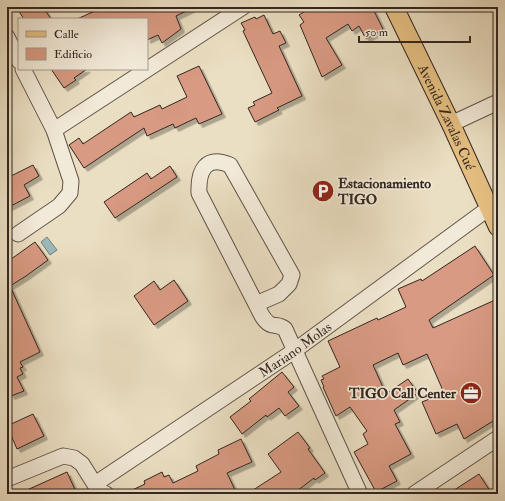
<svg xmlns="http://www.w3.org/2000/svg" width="505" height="501" viewBox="0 0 505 501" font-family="'IM FELL Double Pica',serif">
  <defs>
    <filter id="shadow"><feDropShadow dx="3.5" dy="3.5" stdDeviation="0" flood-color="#0004"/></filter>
  </defs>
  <rect width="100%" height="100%" fill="#ebdfc3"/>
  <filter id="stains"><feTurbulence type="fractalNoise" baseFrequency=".005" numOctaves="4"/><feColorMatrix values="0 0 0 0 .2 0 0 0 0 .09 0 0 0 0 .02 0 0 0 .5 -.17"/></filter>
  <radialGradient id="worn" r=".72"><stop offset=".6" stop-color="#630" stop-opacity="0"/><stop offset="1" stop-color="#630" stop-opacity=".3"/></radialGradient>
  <polygon fill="#9bbabc" stroke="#717f7e" points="47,237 57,250 50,255 41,242"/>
  <g fill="#d89a82" stroke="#322621" filter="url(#shadow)">
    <polygon points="16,7 43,7 51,19 24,19"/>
    <polygon points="104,7 195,7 176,16 181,29 162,43 158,35 147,40 147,19 77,19"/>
    <polygon points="312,7 372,7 383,29 366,39 359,26 352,31 348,24 326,38 342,65 322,77 300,25 304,22 299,15"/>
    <polygon points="264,15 273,34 280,31 286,43 279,46 302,96 277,108 279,110 255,122 248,108 255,105 253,102 272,93 243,31 245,30 241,23 255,17 256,19"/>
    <polygon points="199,66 222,114 199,124 196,118 175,128 173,124 147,136 144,128 84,168 69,145 79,138 83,144 131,112 134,117 160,105 162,109 187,97 177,76"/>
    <polygon points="51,69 87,69 74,78 76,80 64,88"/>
    <polygon points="33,165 39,176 24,185 30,196 7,208 7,178"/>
    <polygon points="170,166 177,177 115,218 104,202 147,173 151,179"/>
    <polygon points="35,242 48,260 26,276 10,286 40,352 20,362 23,367 20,368 23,374 17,377 24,391 11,396 7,387 7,262"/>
    <polygon points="475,246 494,275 429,320 433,328 495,300 498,306 498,418 464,439 457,424 436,434 422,402 444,393 427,354 403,365 398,353 373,365 386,394 408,379 418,393 394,410 400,422 395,424 411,454 389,466 397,481 376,492 354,452 368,444 363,434 367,431 350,407 336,416 323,387 324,387 321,380 324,379 322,376 340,367 328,341 377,318 378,320 406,307 398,289 421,279 422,281"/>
    <polygon points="174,280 188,301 154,325 134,296 154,281 160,290"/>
    <polygon points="282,372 294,387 288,392 299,406 285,416 279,408 267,417 266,415 242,434 230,417 251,401 249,399"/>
    <polygon points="33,414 44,436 17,449 7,426"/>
    <polygon points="298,432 310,448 308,449 325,473 315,480 314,478 293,494 247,494 281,472 268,454"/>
    <polygon points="241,439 252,462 227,473 237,494 124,494 145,484 144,481 162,472 164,477 169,475 173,483 198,471 196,466 219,454 218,450"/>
    <polygon points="67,472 77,494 18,494"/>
    <polygon points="479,474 492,494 448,494"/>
  </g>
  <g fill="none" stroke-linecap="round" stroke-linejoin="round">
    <g stroke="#60544a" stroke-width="17">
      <g id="minor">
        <polyline points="7,37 19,61"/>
        <polyline points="451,124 498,102"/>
        <polyline points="54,130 243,7"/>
        <polyline points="18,234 59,206 70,193 71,181 54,130 23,69"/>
        <path d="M 256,304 L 279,294 L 289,284 L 292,275 L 230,165 C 206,155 198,170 199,193 L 256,304 C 260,311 263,322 272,325 C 277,326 280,325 285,329 L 360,494"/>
        <polyline points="7,479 63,456 74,458 82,464 99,491 106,494"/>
        <path id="s1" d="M 95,484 L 294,351 L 489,208"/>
        <polyline points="414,494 498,438"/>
      </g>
    </g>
    <g stroke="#322621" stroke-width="20">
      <g id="major">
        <path id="s2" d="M 394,7 L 451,124 L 498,227"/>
      </g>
    </g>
    <use href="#minor" stroke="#f2ead8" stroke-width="15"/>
    <use href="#major" stroke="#e6c082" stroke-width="18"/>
  </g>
  <defs>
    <g id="parking-disc" transform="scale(1.15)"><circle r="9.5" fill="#8f2418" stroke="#f2ead8"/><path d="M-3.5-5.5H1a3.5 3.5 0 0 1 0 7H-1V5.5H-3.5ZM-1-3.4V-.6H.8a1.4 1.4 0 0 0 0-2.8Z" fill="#fff"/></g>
    <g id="office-disc" transform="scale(1.15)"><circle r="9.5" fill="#8f2418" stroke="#f2ead8"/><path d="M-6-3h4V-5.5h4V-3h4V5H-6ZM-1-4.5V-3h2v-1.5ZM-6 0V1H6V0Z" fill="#fff"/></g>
  </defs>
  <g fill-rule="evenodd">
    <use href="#parking-disc" x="323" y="191"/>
    <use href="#office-disc" x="471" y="393"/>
  </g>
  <g text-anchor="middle" stroke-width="3.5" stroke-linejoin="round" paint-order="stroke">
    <g font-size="14" fill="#322621" stroke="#f2ead8">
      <text dy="5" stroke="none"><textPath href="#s2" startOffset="122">Avenida Zavalas Cué</textPath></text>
      <text dy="5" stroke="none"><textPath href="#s1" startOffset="241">Mariano Molas</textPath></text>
    </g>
    <g font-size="14" font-weight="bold" fill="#322621" stroke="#f2ead8" text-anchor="start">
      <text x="338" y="188">Estacionamiento<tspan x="338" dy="16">TIGO</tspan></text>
      <text x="456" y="398" text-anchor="end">TIGO Call Center</text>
    </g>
  </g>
  <rect width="505" height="501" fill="none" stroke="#ebdfc3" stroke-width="24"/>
  <rect x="8" y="8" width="489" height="485" fill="none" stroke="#322621" stroke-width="2"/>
  <rect x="12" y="12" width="481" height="477" fill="none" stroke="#322621"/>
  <rect x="18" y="18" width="130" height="52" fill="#f2ead8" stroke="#a59c8f"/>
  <rect x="26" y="31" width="20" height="6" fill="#e6c082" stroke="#a59c8f"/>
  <text x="54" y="38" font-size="12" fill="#322621">Calle</text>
  <rect x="26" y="48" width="20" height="12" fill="#d89a82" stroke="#a59c8f"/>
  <text x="54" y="58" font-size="12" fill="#322621">Edificio</text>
  <path d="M359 36v6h111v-6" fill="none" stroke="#322621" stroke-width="2"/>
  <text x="365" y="36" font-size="12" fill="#322621" stroke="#f2ead8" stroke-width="3" paint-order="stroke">50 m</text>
  <rect width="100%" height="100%" filter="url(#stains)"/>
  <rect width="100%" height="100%" fill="url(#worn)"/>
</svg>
